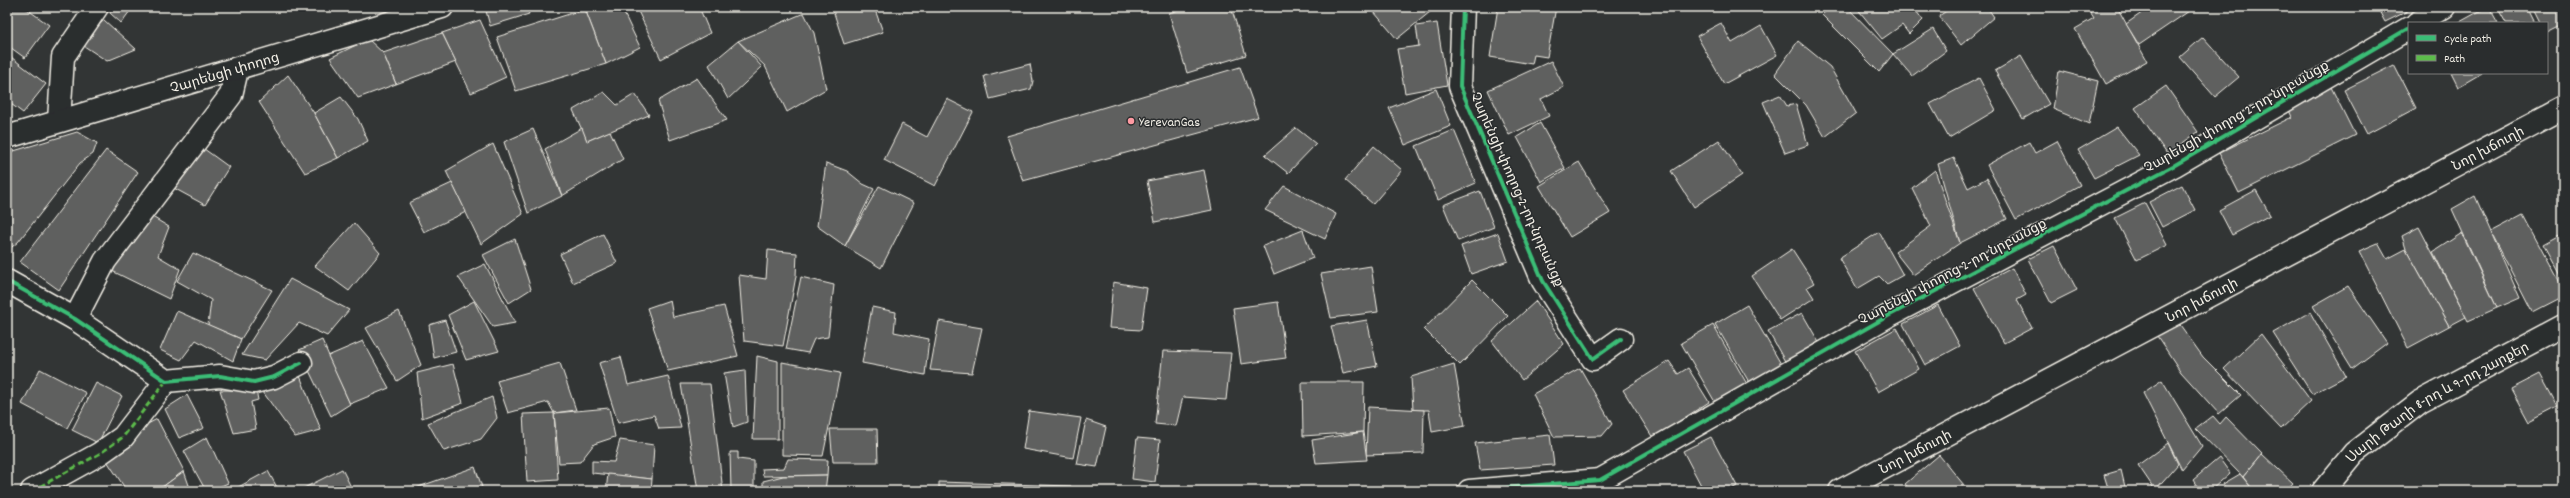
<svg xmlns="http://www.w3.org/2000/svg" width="2570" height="498" viewBox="0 0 2570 498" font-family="Dekko,'Noto Sans Armenian',sans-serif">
  <rect width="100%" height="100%" fill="#323535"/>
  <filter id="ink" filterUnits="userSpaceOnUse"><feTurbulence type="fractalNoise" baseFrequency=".025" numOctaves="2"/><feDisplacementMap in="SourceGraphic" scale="8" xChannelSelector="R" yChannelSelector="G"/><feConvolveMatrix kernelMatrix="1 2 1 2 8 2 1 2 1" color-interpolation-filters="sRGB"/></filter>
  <g filter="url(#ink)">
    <g fill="#5f605f" stroke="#f4f1e8">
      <polygon points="7,7 24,7 49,25 25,58 7,45"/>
      <polygon points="114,7 133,7 121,23 110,13"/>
      <polygon points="485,7 527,7 529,14 490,26"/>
      <polygon points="590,7 621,7 640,47 606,64 585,9"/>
      <polygon points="636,7 699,7 710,33 661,59"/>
      <polygon points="832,7 874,7 883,32 844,44"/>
      <polygon points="1189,7 1231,7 1246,55 1187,73 1169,13"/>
      <polygon points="1375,7 1436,7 1397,39 1374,12"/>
      <polygon points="1498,7 1556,7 1547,57 1534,55 1532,64 1490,57"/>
      <polygon points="1830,7 1847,7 1893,54 1879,72 1822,15"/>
      <polygon points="1856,7 1913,7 1923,20 1909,34 1902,25 1882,39"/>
      <polygon points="1952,7 1987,7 1994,17 1961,45 1939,16"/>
      <polygon points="2087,7 2117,7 2147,61 2106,84 2075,29 2094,18"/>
      <polygon points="2150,7 2195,7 2139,45 2126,24"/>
      <polygon points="2377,7 2416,7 2385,22"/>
      <polygon points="2489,7 2498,23 2458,23 2487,7"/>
      <polygon points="2497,7 2526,7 2534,23 2506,23"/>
      <polygon points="2532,7 2563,7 2563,24 2547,32 2547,23 2540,23"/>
      <polygon points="585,9 606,64 516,91 497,37"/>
      <polygon points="804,13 814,33 826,89 787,112 765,66 738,41"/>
      <polygon points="104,20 136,49 107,61 81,44"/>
      <polygon points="480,20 506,77 471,93 442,33"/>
      <polygon points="1437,23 1447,85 1405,93 1397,49 1419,46 1416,26"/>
      <polygon points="1721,23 1732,43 1761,26 1777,55 1724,84 1697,36"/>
      <polygon points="1933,29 1946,51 1912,76 1893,54"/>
      <polygon points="442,33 456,62 396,84 383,53"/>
      <polygon points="2203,37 2239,77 2215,97 2180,57"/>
      <polygon points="368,39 383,53 396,84 358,98 330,58"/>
      <polygon points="738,41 762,67 728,99 709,65"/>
      <polygon points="1798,41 1830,67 1856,113 1825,137 1806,105 1775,74"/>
      <polygon points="7,54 46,84 23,113 7,101"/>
      <polygon points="2021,56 2049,104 2023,119 1995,71"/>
      <polygon points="1551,61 1564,87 1541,99 1549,116 1509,135 1488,90"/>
      <polygon points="1030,64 1033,81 1031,89 990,99 984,76"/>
      <polygon points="2394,65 2416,108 2367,134 2344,90"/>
      <polygon points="1240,67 1258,117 1023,181 1007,136"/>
      <polygon points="2059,71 2098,81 2089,124 2053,109"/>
      <polygon points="2451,73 2482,73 2458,87"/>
      <polygon points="288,75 314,113 338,158 305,173 259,102"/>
      <polygon points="697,78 727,120 670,140 658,101"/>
      <polygon points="1979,78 1996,110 1949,138 1930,104"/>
      <polygon points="2166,86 2198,132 2167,154 2135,108"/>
      <polygon points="2331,87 2355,135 2239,193 2219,153 2292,117 2288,108"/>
      <polygon points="1436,89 1451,126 1405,145 1389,108"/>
      <polygon points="604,92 617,105 635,94 649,115 587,141 573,110"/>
      <polygon points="1780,95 1787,106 1796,104 1808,145 1785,153 1763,102"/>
      <polygon points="341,97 358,119 368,141 338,158 314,113"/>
      <polygon points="947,99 973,112 935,186 884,160 902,124 927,137"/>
      <polygon points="1540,123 1565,168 1541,182 1517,137"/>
      <polygon points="2117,127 2139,155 2094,178 2078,150"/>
      <polygon points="582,128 587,141 610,131 623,159 562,196 545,149"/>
      <polygon points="1296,128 1316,144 1288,173 1265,155"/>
      <polygon points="533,129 562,196 528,213 504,142"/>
      <polygon points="1454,130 1476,183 1438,200 1416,146"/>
      <polygon points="77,132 97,143 93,154 80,163 18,242 7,251 7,153"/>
      <polygon points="1719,140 1742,175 1694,207 1671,171"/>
      <polygon points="2057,141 2080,185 2016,220 1987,165 2029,142 2035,153"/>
      <polygon points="493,144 523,214 481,244 446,171"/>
      <polygon points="200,146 229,167 205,205 170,186"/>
      <polygon points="1374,146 1402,170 1373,204 1345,180"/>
      <polygon points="106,150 138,172 59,290 20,262"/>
      <polygon points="1954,158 1968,188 1987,178 2007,219 1960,243 1938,164"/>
      <polygon points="1579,162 1610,213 1570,237 1539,186"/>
      <polygon points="826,163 847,171 863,184 874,189 845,246 817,226"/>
      <polygon points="1204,170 1212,210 1155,222 1147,181"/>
      <polygon points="1935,170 1960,243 1913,275 1895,252 1931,226 1912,188"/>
      <polygon points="452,183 466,212 424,232 409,203"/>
      <polygon points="2182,185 2195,210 2162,227 2149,202"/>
      <polygon points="879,186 914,203 881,268 845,246"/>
      <polygon points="1284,186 1336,214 1325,239 1265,210"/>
      <polygon points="2256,190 2270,215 2232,235 2219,210"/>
      <polygon points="1480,191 1494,227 1458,241 1443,205"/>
      <polygon points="2475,196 2520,298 2497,308 2452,209"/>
      <polygon points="2145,203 2167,245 2137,260 2115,218"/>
      <polygon points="149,215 169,227 158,256 180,269 169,299 112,271"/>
      <polygon points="2523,215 2563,290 2563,296 2532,312 2491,232"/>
      <polygon points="354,223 380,253 349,291 315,266"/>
      <polygon points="2419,227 2466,317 2449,326 2406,249 2402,236"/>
      <polygon points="1303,230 1313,258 1274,274 1263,246"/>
      <polygon points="1879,232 1903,275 1887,284 1879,276 1857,289 1839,258"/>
      <polygon points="1498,233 1508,261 1471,274 1461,246"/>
      <polygon points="2462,233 2497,308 2468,321 2433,252"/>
      <polygon points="2563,233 2563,281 2543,244"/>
      <polygon points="603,234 617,263 573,283 560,254"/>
      <polygon points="515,239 531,289 509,303 483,255"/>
      <polygon points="2378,243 2387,259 2406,249 2449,326 2408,348 2359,251"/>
      <polygon points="2054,246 2077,290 2051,303 2028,259"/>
      <polygon points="1792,249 1814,283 1807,287 1814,298 1780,320 1752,276"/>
      <polygon points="768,250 797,253 796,276 783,346 744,341 739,275 766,279"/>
      <polygon points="193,253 272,290 241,339 208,325 211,300 177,281"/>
      <polygon points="485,264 515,323 493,327 458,277"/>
      <polygon points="1371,266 1378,312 1331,318 1321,274"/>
      <polygon points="2012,268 2026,295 2017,300 2032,328 2004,343 1974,288"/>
      <polygon points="801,277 834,285 828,337 814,339 808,353 786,349"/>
      <polygon points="290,279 349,310 327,336 299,323 265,360 242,355"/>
      <polygon points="1472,280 1508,316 1460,365 1424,329"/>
      <polygon points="1113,282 1147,288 1141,330 1109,328"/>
      <polygon points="2348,286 2387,343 2352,369 2313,306"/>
      <polygon points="670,300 673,317 724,306 738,356 668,371 647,308"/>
      <polygon points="474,301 499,351 466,360 448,315"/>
      <polygon points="1536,301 1564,344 1522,380 1492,341"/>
      <polygon points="1278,302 1286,358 1241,364 1233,308"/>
      <polygon points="1747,305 1781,364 1749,382 1715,324"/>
      <polygon points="1938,305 1960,346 1925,365 1903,324"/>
      <polygon points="872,307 896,312 894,332 929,339 925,375 862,363"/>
      <polygon points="177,311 241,339 233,361 196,340 181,360 160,350"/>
      <polygon points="399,311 421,365 397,381 366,328"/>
      <polygon points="2310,312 2346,376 2312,394 2273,333"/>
      <polygon points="1802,313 1821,346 1787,365 1768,331"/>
      <polygon points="445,320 456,352 434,358 429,325"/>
      <polygon points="1367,320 1377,366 1343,373 1331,326"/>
      <polygon points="939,321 982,328 972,373 930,370"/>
      <polygon points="2178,322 2203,357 2241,395 2219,414 2181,372 2157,336"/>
      <polygon points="1713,325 1747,384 1715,402 1681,343"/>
      <polygon points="1897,328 1919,369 1878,392 1855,351"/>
      <polygon points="2261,334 2311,401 2281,429 2224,369"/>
      <polygon points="322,340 350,404 331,416 299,350"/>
      <polygon points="363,341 389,388 350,404 328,356"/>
      <polygon points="1163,351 1231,353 1226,400 1183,397 1176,426 1155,424"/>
      <polygon points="757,356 778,361 778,439 753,439"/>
      <polygon points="621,357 628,385 668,376 681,428 659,429 654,415 618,423 599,363"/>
      <polygon points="1669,361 1678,374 1688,368 1709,402 1653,438 1623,390"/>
      <polygon points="782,362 840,373 823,456 782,455"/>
      <polygon points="560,363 576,410 554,413 548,402 508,413 497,381"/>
      <polygon points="453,364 463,403 422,418 417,373"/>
      <polygon points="1454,364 1465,426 1432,432 1429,410 1413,410 1411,377"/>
      <polygon points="297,368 321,430 295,437 263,392"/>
      <polygon points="1580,368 1612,424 1602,436 1554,437 1533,394"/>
      <polygon points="40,369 86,393 67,428 22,404"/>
      <polygon points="745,370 747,422 733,427 724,373"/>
      <polygon points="2540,374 2558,407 2529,422 2511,389"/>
      <polygon points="2162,380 2202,446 2182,470 2143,393"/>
      <polygon points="1302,382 1364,382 1363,432 1303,436"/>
      <polygon points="96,383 122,396 98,443 72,430"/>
      <polygon points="681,384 710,384 723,491 698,491"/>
      <polygon points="220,390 256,390 258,400 251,402 256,429 234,433"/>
      <polygon points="187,395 204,428 179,438 165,409"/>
      <polygon points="492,397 497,418 481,439 444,451 428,423"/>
      <polygon points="1368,407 1424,410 1423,453 1366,455"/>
      <polygon points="609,408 615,437 594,444 580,462 559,463 554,413"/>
      <polygon points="1029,411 1081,418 1073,458 1023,449"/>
      <polygon points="554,413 558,480 527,482 523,414"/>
      <polygon points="2213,416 2220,424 2226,417 2262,454 2243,477 2196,429"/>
      <polygon points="157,419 184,471 157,491 127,491 107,461 133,444 131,433"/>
      <polygon points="1086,420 1106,427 1097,467 1077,464"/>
      <polygon points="830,429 877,429 878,462 833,462"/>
      <polygon points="1363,432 1367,460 1316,463 1312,440"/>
      <polygon points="1550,435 1554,465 1480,470 1475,443"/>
      <polygon points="207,437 228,483 210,491 206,491 184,451"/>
      <polygon points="1711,437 1737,486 1728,491 1704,491 1683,451"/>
      <polygon points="1137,438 1160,440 1155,482 1132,479"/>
      <polygon points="620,440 654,445 652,479 592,473 592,461 614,462"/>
      <polygon points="2168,443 2178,464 2155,490 2138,465"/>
      <polygon points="730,452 738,452 738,459 754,461 754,491 731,491"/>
      <polygon points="2262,454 2293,483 2286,491 2254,491 2243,477"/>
      <polygon points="1939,455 1969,491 1910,491 1905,484"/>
      <polygon points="2219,458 2230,473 2210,491 2200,491 2193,480"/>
      <polygon points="788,459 828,460 827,475 763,476 762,469 784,468"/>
      <polygon points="475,467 483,490 407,491"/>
      <polygon points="342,469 353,491 298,491"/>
      <polygon points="2121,470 2126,491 2109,491 2104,475"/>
      <polygon points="184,471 191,491 157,491"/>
      <polygon points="268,471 279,491 231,491"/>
      <polygon points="608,474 652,479 651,491 606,491"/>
      <polygon points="2240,474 2254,491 2227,491 2223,484"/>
      <polygon points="827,475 825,491 763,491 763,481 783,476"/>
      <polygon points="939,482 1071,486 1071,491 939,491"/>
    </g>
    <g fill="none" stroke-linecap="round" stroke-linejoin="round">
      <g stroke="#f4f1e8" stroke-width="25">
        <g id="street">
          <polyline points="1463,7 1460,86 1543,281 1593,359 1621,339"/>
          <polyline points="2417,23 2444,7"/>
          <polyline points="59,121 63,57 97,7"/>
          <polyline points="7,281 75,319 166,381 220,376 254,382 274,377 301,363"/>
          <polyline points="75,319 105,261 231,95 237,70"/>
          <polyline points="32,491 99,454 123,437 166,381"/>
          <polyline points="1469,491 1600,480 1888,316 2175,165 2409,28"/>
          <path id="s1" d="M 2323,491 L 2354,453 L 2420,402 L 2563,326"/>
        </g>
      </g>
      <g stroke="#f4f1e8" stroke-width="25">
        <g id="secondary">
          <path id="s2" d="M 7,137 L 442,7"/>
          <path id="s3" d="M 1840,491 L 2563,108"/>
        </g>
      </g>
      <use href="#street" stroke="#2a2d2e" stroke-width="22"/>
      <use href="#secondary" stroke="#2a2d2e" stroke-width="22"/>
      <polyline stroke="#5cbc4b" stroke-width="3" stroke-dasharray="6 3" stroke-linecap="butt" points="32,491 99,454 123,437 166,381"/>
      <g stroke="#2a2d2e" stroke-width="6">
        <g id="cycleway">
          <polyline points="1463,7 1460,86 1543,281 1593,359 1621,339"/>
          <polyline points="7,281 75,319 166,381 220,376 254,382 274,377 301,363"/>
          <polyline points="1469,491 1600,480 1888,316 2175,165 2409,28"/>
        </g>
      </g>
      <use href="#cycleway" stroke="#3abd76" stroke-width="4"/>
    </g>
  </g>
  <circle fill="#ff9aa2" stroke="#2a2d2e" stroke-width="1.5" cx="1131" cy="121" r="4"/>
  <g text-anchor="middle" stroke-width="3" stroke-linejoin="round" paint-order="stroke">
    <g font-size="14" fill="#f4f1e8" stroke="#2a2d2e">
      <text dy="5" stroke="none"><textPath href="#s2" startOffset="227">Չարենցի փողոց</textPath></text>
      <text transform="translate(2236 116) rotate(-30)" y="5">Չարենցի փողոց 2-րդ նրբանցք</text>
      <text dy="5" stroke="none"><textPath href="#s3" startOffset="733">Նոր խճուղի</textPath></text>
      <text transform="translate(1518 189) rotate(66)" y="5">Չարենցի փողոց 2-րդ նրբանցք</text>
      <text transform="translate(1952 271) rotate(-28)" y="5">Չարենցի փողոց 2-րդ նրբանցք</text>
      <text dy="5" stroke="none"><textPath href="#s3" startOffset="409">Նոր խճուղի</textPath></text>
      <text dy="5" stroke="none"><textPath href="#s1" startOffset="147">Սարի Թաղի 8-րդ և 9-րդ շարքեր</textPath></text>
      <text dy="5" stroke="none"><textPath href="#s3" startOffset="85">Նոր խճուղի</textPath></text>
    </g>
    <g font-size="14" fill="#f4f1e8" stroke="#2a2d2e" text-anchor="start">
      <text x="1139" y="126">YerevanGas</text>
    </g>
  </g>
  <rect width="2570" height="498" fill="none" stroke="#2a2d2e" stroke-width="24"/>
  <rect x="12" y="12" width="2546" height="474" fill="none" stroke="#f4f1e8" stroke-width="1.5" filter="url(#ink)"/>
  <rect x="2408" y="22" width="140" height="52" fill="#2a2d2e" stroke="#7b7b78"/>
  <rect x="2416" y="35" width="20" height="6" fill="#3abd76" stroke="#7b7b78"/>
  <text x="2444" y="42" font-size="12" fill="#f4f1e8">Cycle path</text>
  <rect x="2416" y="55" width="20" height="6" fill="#5cbc4b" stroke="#7b7b78"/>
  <text x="2444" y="62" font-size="12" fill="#f4f1e8">Path</text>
</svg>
